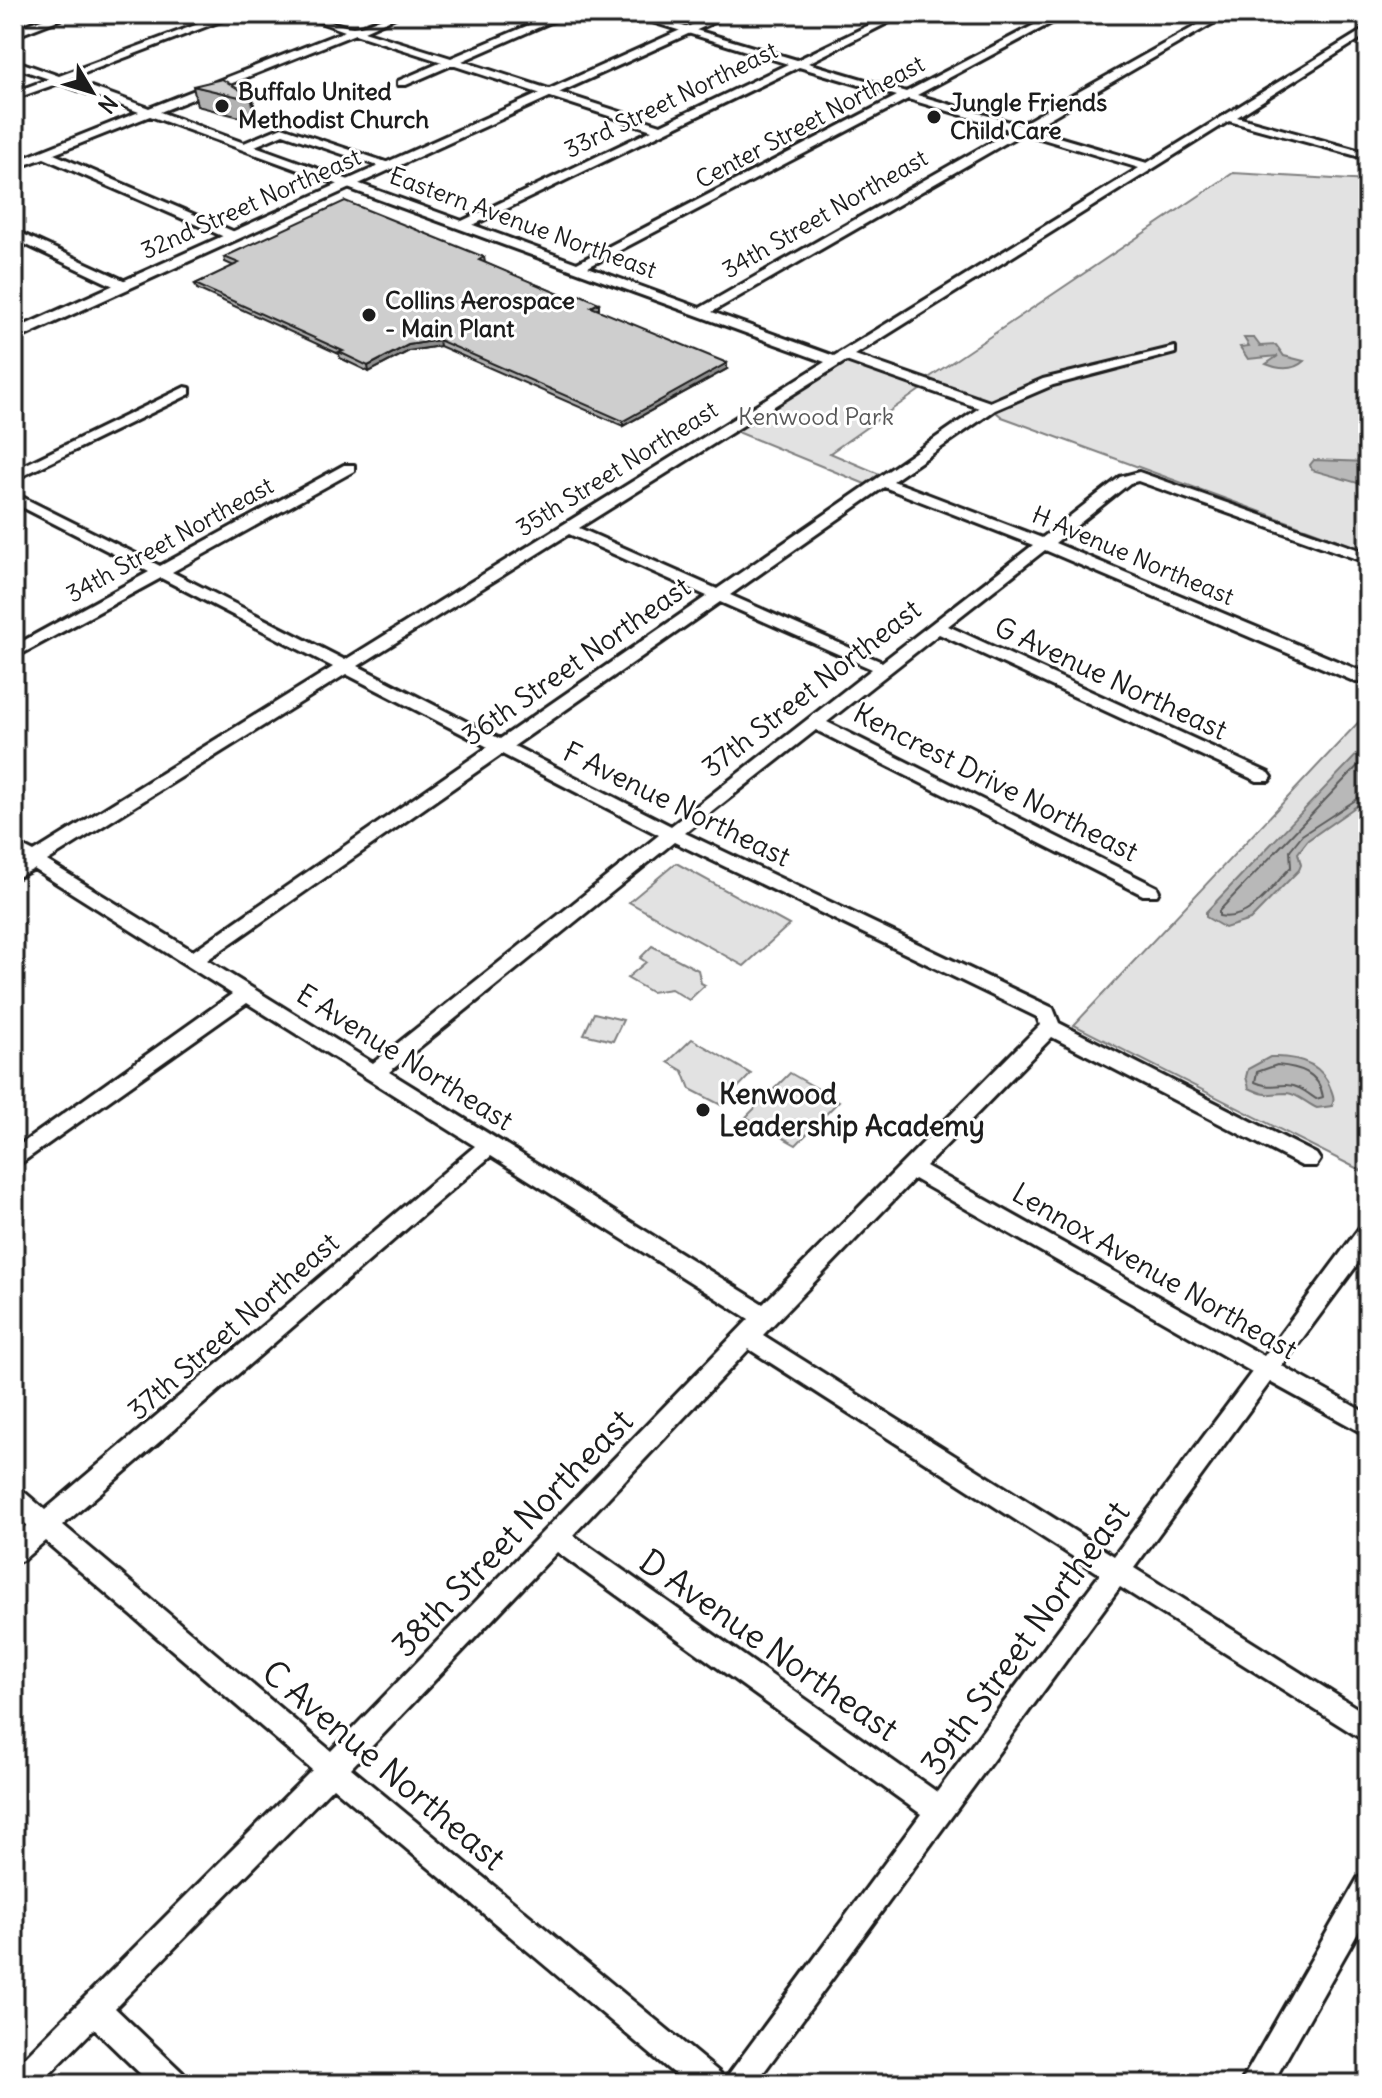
<svg xmlns="http://www.w3.org/2000/svg" width="1382" height="2098" viewBox="0 0 1382 2098" font-family="Delius,sans-serif">
  <rect width="100%" height="100%" fill="#fff"/>
  <filter id="ink" filterUnits="userSpaceOnUse"><feTurbulence type="fractalNoise" baseFrequency=".0125" numOctaves="2"/><feDisplacementMap in="SourceGraphic" scale="16" xChannelSelector="R" yChannelSelector="G"/><feConvolveMatrix kernelMatrix="1 2 1 2 8 2 1 2 1" color-interpolation-filters="sRGB"/></filter>
  <g filter="url(#ink)">
    <g fill="#e2e2e2" stroke="#7f7f7f" stroke-width="2">
      <polygon points="1233,173 1368,181 1368,551 1002,417 990,407 927,385 830,453 889,478 875,488 728,428 845,356 921,383"/>
      <polygon points="1368,712 1368,1174 1074,1025"/>
      <polygon points="676,863 789,925 744,966 629,902"/>
      <polygon points="652,946 698,970 701,983 705,985 689,1000 671,989 651,992 627,978 646,962 640,958"/>
      <polygon points="594,1013 623,1020 613,1041 584,1034"/>
      <polygon points="692,1039 751,1074 721,1105 690,1089 683,1071 668,1062"/>
      <polygon points="790,1073 839,1101 796,1145 746,1117"/>
    </g>
    <g fill="#b8b8b8" stroke="#7a7a7a" stroke-width="2">
      <path d="M 1244,338 L 1254,338 L 1260,346 L 1276,345 L 1284,356 L 1304,361 C 1293,371 1278,369 1266,364 L 1278,356 L 1248,359 L 1240,347 L 1249,346 Z"/>
      <polygon points="1314,460 1368,462 1368,486 1312,470 1310,465"/>
      <polygon points="1368,743 1368,798 1308,840 1298,853 1301,865 1299,870 1250,920 1225,928 1206,917 1206,912"/>
      <path d="M 1270,1057 C 1296,1056 1321,1062 1330,1087 C 1333,1095 1335,1098 1332,1106 L 1317,1108 C 1307,1104 1298,1094 1287,1093 C 1267,1093 1270,1098 1249,1088 L 1246,1077 L 1248,1069 Z"/>
    </g>
    <g fill="none" stroke-linecap="round" stroke-linejoin="round">
      <g stroke="#5a5a5a" stroke-width="2">
        <path d="M 1368,755 L 1219,911 L 1219,916 C 1251,922 1271,887 1291,867 L 1290,850 L 1302,835 L 1368,792"/>
        <path d="M 1277,1065 C 1299,1067 1319,1072 1323,1097 L 1316,1099 C 1307,1093 1298,1085 1286,1085 C 1272,1085 1269,1088 1255,1082 L 1257,1072 Z"/>
      </g>
      <g stroke="#1c1c1c" stroke-width="6">
        <g id="minor">
          <path d="M 225,14 L 239,14 L 69,79 L 149,108 L 345,31 L 297,14 C 317,14 334,26 353,27 C 367,27 384,14 402,14 L 364,31 L 451,58 L 555,14 L 569,14 L 462,61 L 661,125 L 788,64 L 626,14 L 642,14 L 797,60 L 892,14 L 905,14 L 808,63 L 906,92 L 1055,14 L 1068,14 L 917,95 L 1020,125 L 1217,14 L 1229,14 L 1031,129 L 1147,163 L 1368,27 L 1368,34 L 1237,117 L 1368,153 L 1368,159 L 1229,121 L 855,355 L 990,402 L 1043,379 L 1175,347 L 1175,353 L 1053,385 L 995,410 L 893,481 L 1042,538 L 1120,477 L 1139,472 L 1368,553 L 1368,563 L 1138,481 L 1130,483 L 1055,543 L 1368,674 L 1368,682 L 1356,682 L 1045,550 L 948,626 L 1269,773 L 1272,777 L 1269,781 L 1257,781 L 939,634 L 827,722 L 1157,887 L 1159,891 L 1157,895 L 1143,895 L 816,730 L 685,833 L 1053,1008 L 1059,1023 L 1316,1154 L 1320,1160 L 1316,1166 L 1302,1166 L 1052,1037 L 926,1166 L 1264,1356 L 1360,1227 L 1368,1224 L 1368,1250 L 1282,1366 L 1368,1414 L 1368,1436 L 1270,1382 L 1134,1568 L 1368,1715 L 1368,1743 L 1120,1587 L 755,2084 L 686,2084 L 333,1787 L 115,2008 L 183,2073 L 187,2084 L 151,2084 L 94,2029 L 40,2084 L 14,2084 L 14,2068 L 312,1770 L 45,1541 L 23,1560 L 14,1563 L 14,1537 L 27,1525 L 14,1514 L 14,1488 L 23,1491 L 45,1510 L 475,1146 L 247,1003 L 14,1168 L 14,1149 L 232,994 L 34,869 L 14,879 L 14,865 L 21,860 L 14,856 L 14,842 L 34,852 L 333,667 L 161,578 L 14,658 L 14,646 L 149,572 L 14,503 L 14,493 L 160,566 L 344,465 L 354,465 L 354,471 L 172,572 L 345,660 L 825,362 L 150,116 L 54,154 L 237,233 L 237,239 L 229,239 L 44,158 L 14,169 L 14,162 L 139,112 L 59,83 L 14,99 L 14,92 L 49,79 L 14,67 L 14,60 L 59,76 ZM 355,34 L 442,62 L 398,81 L 398,85 L 406,85 L 452,65 L 652,130 L 462,221 L 255,146 L 283,134 L 384,168 L 392,168 L 392,164 L 282,127 L 244,143 L 160,112 ZM 799,67 L 897,96 L 577,263 L 473,225 ZM 908,99 L 1012,130 L 700,308 L 588,267 ZM 1023,133 L 1139,168 L 834,356 L 712,312 ZM 846,361 L 979,408 L 717,589 L 579,528 ZM 884,487 L 1033,545 L 882,662 L 730,595 ZM 569,534 L 707,596 L 500,739 L 358,666 ZM 720,602 L 872,669 L 671,826 L 514,746 ZM 346,674 L 488,747 L 193,951 L 47,861 ZM 502,754 L 659,835 L 373,1063 L 207,960 ZM 674,842 L 1037,1017 L 1040,1025 L 763,1304 L 389,1072 ZM 491,1156 L 749,1319 L 331,1751 L 63,1525 ZM 914,1179 L 1252,1372 L 1114,1556 L 763,1335 ZM 749,1349 L 1100,1574 L 937,1792 L 573,1535 ZM 557,1552 L 921,1814 L 723,2082 L 720,2073 L 351,1768 Z"/>
          <polygon points="14,230 130,283 131,286 120,289 14,239"/>
          <polygon points="185,387 190,388 190,394 14,480 14,470"/>
          <polygon points="1368,1874 1368,1915 1272,2084 1240,2084 1358,1878"/>
        </g>
      </g>
      <g stroke="#1c1c1c" stroke-width="6">
        <g id="major">
          <polygon points="55,14 73,14 14,37 14,29"/>
          <polygon points="716,14 732,14 14,341 14,330"/>
          <polygon points="1343,14 1358,14 1368,19 1368,28"/>
        </g>
      </g>
      <use href="#minor" fill="#fff" fill-rule="evenodd"/>
      <use href="#major" fill="#fff" fill-rule="evenodd"/>
    </g>
    <g fill="#b1b1b1" stroke="#1c1c1c" stroke-width="2">
      <polygon points="193,86 253,98 256,119 255,121 197,106"/>
      <polygon points="224,257 484,257 485,263 573,300 599,303 599,308 597,310 727,369 623,426 440,346 409,351 369,372 340,358 339,354 197,289 195,284 234,266 225,262"/>
    </g>
    <g fill="#909090" stroke="#1c1c1c" stroke-width="2">
      <polygon points="253,98 256,119 255,121 252,100"/>
      <polygon points="599,303 599,308 591,313 591,307"/>
      <polygon points="439,340 440,346 409,351 369,372 368,366 408,345"/>
      <polygon points="727,363 727,369 623,426 623,421"/>
    </g>
    <g fill="#cecece" stroke="#1c1c1c" stroke-width="2">
      <polygon points="222,79 253,98 252,100 193,86"/>
      <polygon points="345,201 484,257 479,260 573,300 581,295 599,303 591,307 727,363 623,421 439,340 408,345 368,366 339,352 343,351 195,284 239,263 224,257"/>
    </g>
  </g>
  <g fill="#1c1c1c" stroke="#fff" stroke-width="3">
    <circle cx="222" cy="106" r="8"/>
    <circle cx="934" cy="117" r="8"/>
    <circle cx="369" cy="315" r="8"/>
    <circle cx="703" cy="1110" r="8"/>
  </g>
  <g text-anchor="middle" stroke-width="6" stroke-linejoin="round" paint-order="stroke">
    <g font-size="24" font-weight="bold" fill="#1c1c1c" stroke="#fff" text-anchor="start">
      <text x="238" y="100">Buffalo United<tspan x="238" dy="28">Methodist Church</tspan></text>
      <text x="950" y="111">Jungle Friends<tspan x="950" dy="28">Child Care</tspan></text>
      <text x="385" y="309">Collins Aerospace<tspan x="385" dy="28">- Main Plant</tspan></text>
    </g>
    <g font-size="24" fill="#1c1c1c" stroke="#fff">
      <text transform="translate(671 100) rotate(-26)" y="8">33rd Street Northeast</text>
      <text transform="translate(810 122) rotate(-28)" y="8">Center Street Northeast</text>
      <text transform="translate(251 204) rotate(-24)" y="8">32nd Street Northeast</text>
      <text transform="translate(825 214) rotate(-30)" y="8">34th Street Northeast</text>
      <text transform="translate(523 223) rotate(20)" y="8">Eastern Avenue Northeast</text>
      <text transform="translate(617 469) rotate(-32)" y="8">35th Street Northeast</text>
      <text transform="translate(170 540) rotate(-29)" y="8">34th Street Northeast</text>
      <text transform="translate(1133 556) rotate(23)" y="8">H Avenue Northeast</text>
    </g>
    <g font-size="24" fill="#575757" stroke="#fff">
      <text x="816" y="425">Kenwood Park</text>
    </g>
    <g font-size="28" fill="#1c1c1c" stroke="#fff">
      <text transform="translate(576 661) rotate(-35)" y="10">36th Street Northeast</text>
      <text transform="translate(1111 678) rotate(25)" y="10">G Avenue Northeast</text>
      <text transform="translate(811 688) rotate(-38)" y="10">37th Street Northeast</text>
      <text transform="translate(996 782) rotate(27)" y="10">Kencrest Drive Northeast</text>
      <text transform="translate(677 804) rotate(26)" y="10">F Avenue Northeast</text>
      <text transform="translate(405 1057) rotate(32)" y="10">E Avenue Northeast</text>
      <text transform="translate(1155 1271) rotate(30)" y="10">Lennox Avenue Northeast</text>
      <text transform="translate(233 1326) rotate(-41)" y="10">37th Street Northeast</text>
    </g>
    <g font-size="28" font-weight="bold" fill="#1c1c1c" stroke="#fff" text-anchor="start">
      <text x="719" y="1104">Kenwood<tspan x="719" dy="32">Leadership Academy</tspan></text>
    </g>
    <g font-size="34" fill="#1c1c1c" stroke="#fff">
      <text transform="translate(512 1533) rotate(-46)" y="12">38th Street Northeast</text>
      <text transform="translate(1025 1638) rotate(-54)" y="12">39th Street Northeast</text>
      <text transform="translate(769 1645) rotate(35)" y="12">D Avenue Northeast</text>
      <text transform="translate(384 1765) rotate(40)" y="12">C Avenue Northeast</text>
    </g>
  </g>
  <rect width="1382" height="2098" fill="none" stroke="#fff" stroke-width="48"/>
  <rect x="24" y="24" width="1334" height="2050" fill="none" stroke="#1c1c1c" stroke-width="3" filter="url(#ink)"/>
  <g transform="translate(92 92) rotate(128)" stroke="#ffffff" stroke-width="6" paint-order="stroke">
  <path d="M0-6L14 30L0 20L-14 30Z" fill="#1c1c1c"/>
  <text y="-12" font-size="22" font-weight="bold" text-anchor="middle" fill="#1c1c1c">N</text>
  </g>
</svg>
